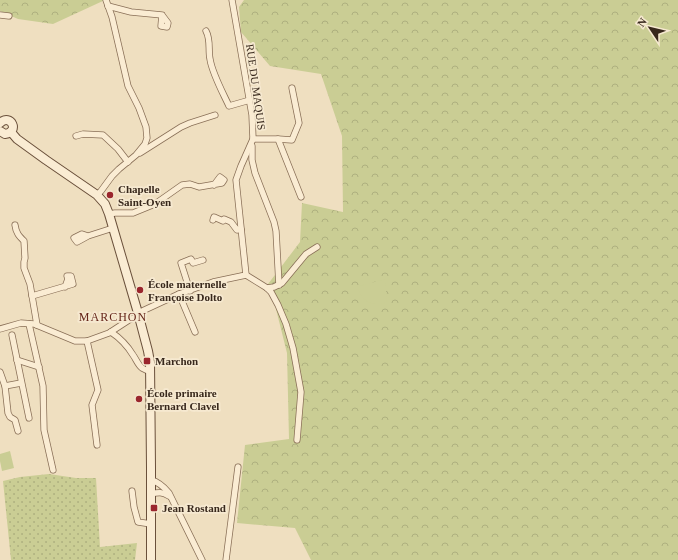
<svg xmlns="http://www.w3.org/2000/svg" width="678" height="560" viewBox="0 0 678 560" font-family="'Times New Roman',serif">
  <defs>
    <pattern id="grass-dots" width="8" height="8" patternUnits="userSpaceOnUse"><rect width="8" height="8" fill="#cacd94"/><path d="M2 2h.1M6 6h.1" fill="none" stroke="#aeb07f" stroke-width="1.8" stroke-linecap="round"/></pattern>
    <pattern id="forest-crowns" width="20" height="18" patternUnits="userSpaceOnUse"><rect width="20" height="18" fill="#cacd94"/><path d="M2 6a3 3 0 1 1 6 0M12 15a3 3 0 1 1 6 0" fill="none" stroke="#aeb07f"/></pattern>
  </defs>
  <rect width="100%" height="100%" fill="#efdfc0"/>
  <polygon fill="url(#grass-dots)" points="49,474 76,478 96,478 100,547 137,543 135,560 11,560 3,481 20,477"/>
  <g fill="url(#forest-crowns)">
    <polygon points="0,0 105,0 53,24 18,19 0,11"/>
    <polygon points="244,0 678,0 678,560 311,560 295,528 237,523 245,445 289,439 287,353 274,301 265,288 300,242 302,203 343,212 342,136 321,74 270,66 241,32 239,7"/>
  </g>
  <g fill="#cacd94">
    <path d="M 385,279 L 387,301 C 384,304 382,304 378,304 C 366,305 362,296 356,287 Z"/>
    <polygon points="10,451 14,468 2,471 0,461 0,454"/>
  </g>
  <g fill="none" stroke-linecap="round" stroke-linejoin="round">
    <g stroke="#896f57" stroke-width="7">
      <g id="minor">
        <polyline points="108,6 131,12 162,15 168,23 167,27 161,26 162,15"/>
        <polyline points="0,15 9,16"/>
        <path d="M 206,31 C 211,40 208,50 210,59 C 212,73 223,93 229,106 L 250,100"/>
        <polyline points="76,136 83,134 103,135 118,149 128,162"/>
        <polyline points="253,139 278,139 301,197"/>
        <polyline points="278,139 292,140 299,123 292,88"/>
        <polyline points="252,146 252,160 255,173 274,222 276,231 279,285"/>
        <polyline points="140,153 181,127 190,123 215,115"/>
        <polyline points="97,195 101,191 112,176 119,169 136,155 145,144 147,138 146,127 139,108 128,86 112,17 106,0"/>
        <polyline points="109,214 115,213 133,213 155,204 182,185 190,184 199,187 222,183 224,180 220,177 214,185"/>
        <polyline points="213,220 214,217 223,221 224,219 231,222 237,230 241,229"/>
        <path d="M 15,225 C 16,233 19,236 24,241 L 25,258 L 24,262 L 24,268 L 30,284 L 37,325"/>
        <polyline points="88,236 82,234 74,238 77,242 88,236 113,228"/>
        <polyline points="246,275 267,288 271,292 278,305 286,324 293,348 301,392 297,440"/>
        <polyline points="267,288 274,287 282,283 306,254 317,247"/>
        <polyline points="190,291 181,263 191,259 193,263 203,260"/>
        <polyline points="179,294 195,332"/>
        <polyline points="32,296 73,284 71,276 67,276 68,279 65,287"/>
        <polyline points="138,313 179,294 213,282 246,275 236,180 241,166 253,139 252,115 232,0"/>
        <polyline points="29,324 43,386 44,430 53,470"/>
        <polyline points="0,329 21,323 34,324 75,341 87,341 109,333 129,320 139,316"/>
        <path d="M 111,332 C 120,338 127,345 133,355 C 136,359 138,365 142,368 C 145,370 148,371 151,371"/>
        <polyline points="12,335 29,418"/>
        <polyline points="87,341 98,390 92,405 97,445"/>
        <polyline points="17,360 39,367"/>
        <polyline points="0,372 5,386 8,413 10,417 15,420 18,431"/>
        <polyline points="5,386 21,383"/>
        <path d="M 151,480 C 159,482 164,487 169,493 L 202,560"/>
        <polyline points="132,491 134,507 138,522 151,524"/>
        <path d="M 151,494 C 159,492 162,492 169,496"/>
        <polyline points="226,560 238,467"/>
      </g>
    </g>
    <g stroke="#6a503b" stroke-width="10">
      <g id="secondary">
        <path d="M 0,123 C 11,113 20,132 5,134 L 0,131"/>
        <polyline points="11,132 17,139 46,160 97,195 105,204 109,214 138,313 148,351 150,362 151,468 151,560"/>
      </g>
    </g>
    <use href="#minor" stroke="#faecd3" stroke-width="5.5"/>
    <use href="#secondary" stroke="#faecd3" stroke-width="8"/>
  </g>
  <g fill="#9a262d" stroke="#f6e9d0" stroke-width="1.5">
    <circle cx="110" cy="195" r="4"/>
    <circle cx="140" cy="290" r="4"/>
    <rect x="143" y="357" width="8" height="8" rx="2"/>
    <circle cx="139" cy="399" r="4"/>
    <rect x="150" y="504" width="8" height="8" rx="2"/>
  </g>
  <g text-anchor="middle" stroke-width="3.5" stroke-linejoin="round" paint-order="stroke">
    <g font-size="11" fill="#38281c" stroke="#f6e9d0">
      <text transform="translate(256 87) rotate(82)" y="4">RUE DU MAQUIS</text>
    </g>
    <g font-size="11" font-weight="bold" fill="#38281c" stroke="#f6e9d0" text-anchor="start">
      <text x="118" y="193">Chapelle<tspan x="118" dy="13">Saint-Oyen</tspan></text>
      <text x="148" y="288">École maternelle<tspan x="148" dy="13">Françoise Dolto</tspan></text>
      <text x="155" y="365">Marchon</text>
      <text x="147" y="397">École primaire<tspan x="147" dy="13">Bernard Clavel</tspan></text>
      <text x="162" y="512">Jean Rostand</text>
    </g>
    <g font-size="12" letter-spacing="1" fill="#66261a" stroke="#f6e9d0">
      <text x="113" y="321">MARCHON</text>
    </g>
  </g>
  <g transform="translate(650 28) rotate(305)" stroke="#f6e9d0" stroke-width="3" paint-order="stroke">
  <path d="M0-3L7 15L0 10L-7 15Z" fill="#38281c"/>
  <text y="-6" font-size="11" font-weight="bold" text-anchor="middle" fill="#38281c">N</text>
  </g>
</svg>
